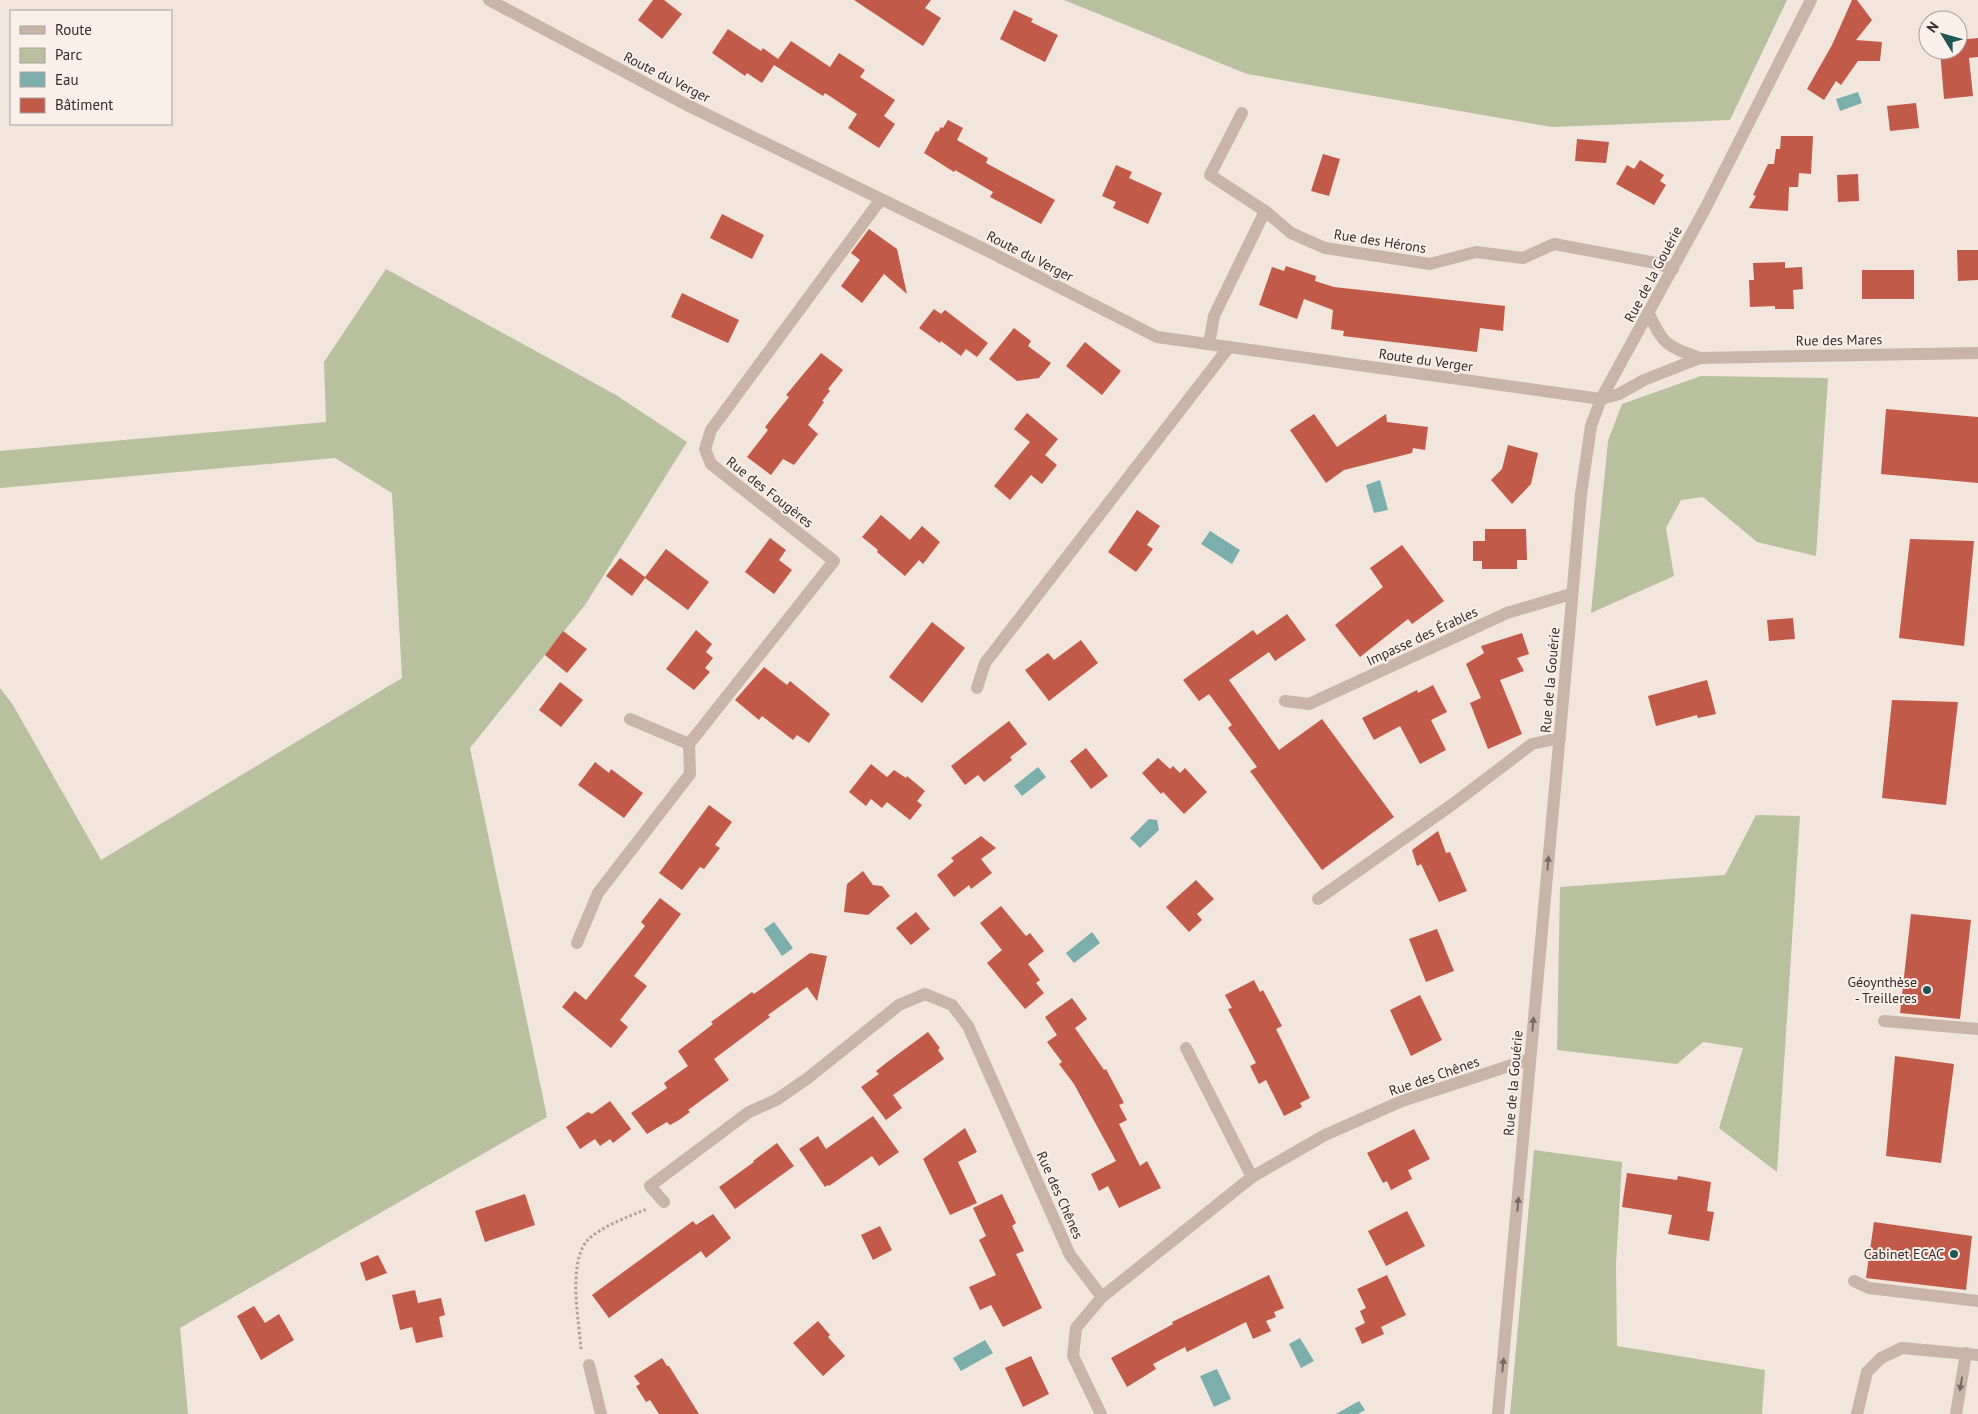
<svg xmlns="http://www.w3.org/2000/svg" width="1978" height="1414" viewBox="0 0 1978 1414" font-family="'PT Sans',sans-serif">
  <rect width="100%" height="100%" fill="#f1e5dc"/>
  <g fill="#b8c09d">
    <polygon points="1064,0 1787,0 1730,120 1552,127 1247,74"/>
    <polygon points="386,269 616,395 687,442 585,605 470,748 547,1117 180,1328 188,1414 0,1414 0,688 13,705 101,860 402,678 392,493 335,458 0,488 0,451 326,422 324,362"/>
    <polygon points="1701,376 1828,378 1816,556 1757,542 1703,497 1681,500 1666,528 1674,576 1591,613 1608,441 1622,404"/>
    <polygon points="1756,815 1800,816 1777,1172 1719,1128 1743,1048 1703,1042 1677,1064 1557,1050 1560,887 1725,875"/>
    <polygon points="1534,1150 1622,1162 1616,1264 1617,1346 1765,1370 1762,1414 1510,1414"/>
  </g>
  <g fill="#7caeab">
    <polygon points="1858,92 1862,103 1840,111 1836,99"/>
    <polygon points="1380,480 1388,510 1374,513 1366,485"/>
    <polygon points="1210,531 1240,550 1232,564 1201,544"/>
    <polygon points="1038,767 1046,777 1022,796 1014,786"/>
    <polygon points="1149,819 1157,820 1159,830 1140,848 1130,838"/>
    <polygon points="774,922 793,948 782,956 764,929"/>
    <polygon points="1092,932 1100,943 1074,963 1066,953"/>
    <polygon points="1300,1338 1314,1361 1301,1368 1289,1344"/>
    <polygon points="985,1340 993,1353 961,1371 953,1358"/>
    <polygon points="1217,1369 1231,1399 1214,1407 1200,1376"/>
    <polygon points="1359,1401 1365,1410 1358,1414 1336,1414"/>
  </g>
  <g fill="#c25a49">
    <polygon points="653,0 664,0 682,14 662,39 638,20"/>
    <polygon points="854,0 931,0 925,8 941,18 923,46"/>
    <polygon points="1852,0 1857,0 1872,20 1856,40 1882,42 1880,61 1858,61 1841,85 1836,81 1824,100 1807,89 1832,45"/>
    <polygon points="1014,10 1033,19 1031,22 1058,35 1045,62 1000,39"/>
    <polygon points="728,29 761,51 763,48 778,59 791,41 830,67 839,53 865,70 860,77 895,100 884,116 895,124 879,148 848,128 857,114 825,93 823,96 774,65 762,83 747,73 745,76 712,53"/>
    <polygon points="1978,38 1978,57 1969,58 1973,96 1944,99 1940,50 1958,50 1958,40"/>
    <polygon points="1916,103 1919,128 1890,131 1887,106"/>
    <polygon points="948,120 963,128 957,140 988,158 986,163 1055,200 1041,224 990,197 993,192 955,170 954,172 924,153 936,131 938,132 941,127 943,128"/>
    <polygon points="1781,136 1813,136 1811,174 1799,173 1798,187 1789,187 1788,211 1749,208 1756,196 1753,195 1768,164 1774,164 1776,149 1780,149"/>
    <polygon points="1577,139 1609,142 1606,163 1575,161"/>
    <polygon points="1323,154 1340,159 1329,196 1311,191"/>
    <polygon points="1640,160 1664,175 1660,181 1666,185 1654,205 1616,184 1627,165 1634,169"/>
    <polygon points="1116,165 1132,172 1129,178 1162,193 1148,224 1113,208 1116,202 1102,196"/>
    <polygon points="1858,174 1859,201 1838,202 1837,175"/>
    <polygon points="722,214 764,235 752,259 710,238"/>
    <polygon points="869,229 897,249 907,294 884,274 862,303 841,286 860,260 851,253"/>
    <polygon points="1957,250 1978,250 1978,280 1958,281"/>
    <polygon points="1785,262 1785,268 1802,267 1803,289 1793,290 1794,309 1775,309 1775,306 1750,307 1749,280 1754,280 1753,263"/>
    <polygon points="1286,266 1316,276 1315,281 1334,287 1505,306 1503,331 1480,328 1477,352 1343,336 1344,331 1331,329 1333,310 1304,299 1297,319 1259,305 1272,267 1284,271"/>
    <rect x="1862" y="270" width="52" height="29"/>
    <polygon points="682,293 739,320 728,343 671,317"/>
    <polygon points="934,309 941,314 945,310 988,343 977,357 966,349 961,356 941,341 940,343 919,328"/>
    <polygon points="1014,328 1031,341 1028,346 1051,363 1039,378 1017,381 989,359"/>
    <polygon points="1085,342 1121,371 1102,395 1066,366"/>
    <polygon points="821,353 843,370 828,389 830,391 822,401 824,402 808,425 818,434 794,465 783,459 771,475 747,457 768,430 765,427 789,397 786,395"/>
    <polygon points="1886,409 1978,417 1978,483 1881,474"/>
    <polygon points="1027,413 1058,439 1045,455 1057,465 1042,484 1031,475 1010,500 994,486 1030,442 1014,429"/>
    <polygon points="1314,414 1337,447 1386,414 1387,422 1428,427 1425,450 1413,448 1412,453 1344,470 1326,483 1290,430"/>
    <polygon points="1508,445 1538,453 1531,484 1512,504 1491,480 1502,469"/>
    <polygon points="1137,510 1160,526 1147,545 1153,549 1136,572 1108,552"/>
    <polygon points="881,515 910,540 922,526 940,542 923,564 919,560 905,576 877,552 878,550 862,537"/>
    <polygon points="1485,529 1526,529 1527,560 1517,560 1517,569 1482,569 1482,561 1473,561 1473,541 1485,541"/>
    <polygon points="770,538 786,550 779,560 792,570 774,594 745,572"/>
    <polygon points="1910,539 1974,541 1964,646 1899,638"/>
    <polygon points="1402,545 1444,601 1412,624 1408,619 1360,657 1335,625 1383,587 1370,568"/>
    <polygon points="666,549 709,582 688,610 645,578 632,596 606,576 620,558 645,577"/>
    <polygon points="1287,614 1306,640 1275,661 1269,652 1229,680 1279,750 1322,719 1394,817 1322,870 1250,771 1257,767 1228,728 1232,725 1209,694 1199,701 1183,680 1253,630 1257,635"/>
    <polygon points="1793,618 1795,639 1769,641 1767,620"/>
    <polygon points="932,622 965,648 922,703 889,677"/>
    <polygon points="696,630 712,644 706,652 713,658 705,668 710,672 694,690 666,669"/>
    <polygon points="563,631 587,649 567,673 545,655"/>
    <polygon points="1522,633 1529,654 1517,658 1524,671 1500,680 1522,734 1488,749 1470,703 1481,698 1466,664 1484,653 1481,646"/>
    <polygon points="1081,640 1098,663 1049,701 1025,670 1048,653 1054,660"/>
    <polygon points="764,667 787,685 790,681 830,714 809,743 797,735 793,740 762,716 759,720 735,700"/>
    <polygon points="1707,680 1716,714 1698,718 1697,715 1656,726 1648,696"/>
    <polygon points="560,682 583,700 561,727 539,710"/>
    <polygon points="1433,685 1447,712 1431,720 1446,750 1420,764 1400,726 1374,740 1362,718 1417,690 1418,693"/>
    <polygon points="1892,700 1958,702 1946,805 1882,798"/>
    <polygon points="1009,721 1027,744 1010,757 1012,760 984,782 978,775 965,785 951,766"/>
    <polygon points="1086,748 1108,776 1091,789 1070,761"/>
    <polygon points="1158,758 1170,769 1173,766 1180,773 1185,768 1207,792 1184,814 1163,792 1161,794 1142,773"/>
    <polygon points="595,762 609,773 611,769 643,793 624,818 578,785"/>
    <polygon points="871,764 887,777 894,770 906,778 907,776 925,791 917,801 922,805 910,820 887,802 882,808 871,799 866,806 849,792"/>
    <polygon points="709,805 732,822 715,845 720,848 704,869 700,867 682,890 659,873"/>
    <polygon points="1438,831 1446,853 1450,852 1467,891 1439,902 1421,864 1417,866 1412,850"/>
    <polygon points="981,836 996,848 981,859 992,873 971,889 969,885 954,897 937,875 954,861 951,858"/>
    <polygon points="863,871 873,885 882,886 890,896 868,915 844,912 847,884"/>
    <polygon points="1196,880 1214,899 1197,914 1202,920 1189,932 1166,907"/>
    <polygon points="660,898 681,914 634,976 647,986 620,1020 628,1027 611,1048 562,1007 575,991 586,1000 645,926 641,922"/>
    <polygon points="1001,906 1026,936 1030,933 1044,951 1028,964 1040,980 1036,983 1044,993 1025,1009 987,963 1002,950 980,923"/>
    <polygon points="916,912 930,929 911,945 896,928"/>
    <polygon points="1911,914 1971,920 1960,1019 1900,1013"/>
    <polygon points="1437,929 1454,971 1426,982 1409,939"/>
    <polygon points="810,953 827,956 817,1001 807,987 768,1015 770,1017 714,1059 729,1080 688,1110 690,1112 679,1120 670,1125 667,1122 647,1134 631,1113 667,1088 664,1083 688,1066 678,1051 713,1024 711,1022 752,992 754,994"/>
    <polygon points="1254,980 1260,992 1263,990 1282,1026 1276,1029 1310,1098 1300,1103 1302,1107 1284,1116 1266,1080 1259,1084 1250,1066 1256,1063 1228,1009 1232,1008 1225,995"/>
    <polygon points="1420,995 1442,1040 1411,1056 1390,1010"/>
    <polygon points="1072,998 1087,1019 1075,1028 1104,1070 1106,1069 1124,1103 1119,1105 1127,1120 1119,1124 1140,1166 1147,1161 1161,1188 1119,1208 1108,1186 1099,1191 1091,1174 1116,1161 1074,1084 1059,1064 1062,1062 1047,1042 1057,1035 1045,1017"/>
    <polygon points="928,1032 940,1048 938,1050 944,1059 893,1095 902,1108 886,1120 861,1087 879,1074 876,1071 890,1060"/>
    <polygon points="1895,1056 1954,1064 1941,1163 1886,1156"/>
    <polygon points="610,1101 631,1129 613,1143 610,1139 600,1146 595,1139 580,1149 566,1127 588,1112 592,1114"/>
    <polygon points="873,1116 899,1152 879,1166 872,1156 829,1186 828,1185 825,1187 799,1149 818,1136 826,1149"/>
    <polygon points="965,1128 977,1152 958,1162 977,1203 950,1215 923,1159"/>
    <polygon points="1414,1129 1430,1159 1408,1170 1412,1179 1391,1190 1387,1181 1383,1183 1367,1153"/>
    <polygon points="777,1143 794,1166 735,1209 719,1187 754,1162 753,1161"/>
    <polygon points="1627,1173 1677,1180 1678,1176 1711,1182 1707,1211 1714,1212 1709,1241 1668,1234 1672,1215 1622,1207"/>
    <polygon points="525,1194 535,1225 485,1242 475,1211"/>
    <polygon points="1002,1194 1016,1223 1012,1226 1024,1251 1016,1254 1042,1308 1003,1327 991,1305 980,1310 969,1287 996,1275 979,1240 986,1236 973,1208"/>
    <polygon points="1407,1211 1425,1246 1386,1266 1368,1231"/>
    <polygon points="713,1214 731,1238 706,1258 701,1251 609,1318 592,1295 693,1221 696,1225"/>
    <polygon points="1874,1222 1972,1236 1966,1290 1866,1278"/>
    <polygon points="880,1226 892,1250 873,1260 861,1235"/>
    <polygon points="378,1255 387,1273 366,1281 360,1263"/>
    <polygon points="1269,1275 1284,1308 1274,1312 1276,1317 1266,1321 1271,1331 1253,1339 1246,1322 1187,1352 1185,1347 1153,1364 1156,1369 1127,1387 1111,1358 1173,1324 1172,1322"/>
    <polygon points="1387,1275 1406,1315 1381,1327 1384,1334 1362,1344 1355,1328 1365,1323 1360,1311 1366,1308 1357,1289"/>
    <polygon points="415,1290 418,1303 441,1298 445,1315 439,1317 443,1337 416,1343 412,1327 400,1330 392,1295"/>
    <polygon points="254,1306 265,1323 279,1314 294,1340 261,1360 237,1316"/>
    <polygon points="818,1321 830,1335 828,1337 845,1356 823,1376 793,1343"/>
    <polygon points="1031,1356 1049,1394 1023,1407 1005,1368"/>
    <polygon points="662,1358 667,1366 669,1366 699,1414 659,1414 650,1400 646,1402 636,1386 640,1384 634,1376"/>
  </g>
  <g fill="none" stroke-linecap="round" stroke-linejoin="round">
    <path stroke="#b59e93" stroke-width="3" stroke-dasharray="2.5 2.5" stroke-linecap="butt" d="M 581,1349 C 579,1321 568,1266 586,1242 C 597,1228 630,1216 647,1209"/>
    <g stroke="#c9b4a8" stroke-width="12">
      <polyline points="489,0 685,104 982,248 1157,337 1601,399 1619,394 1644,380 1700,358 1978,353"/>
      <polyline points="1242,113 1210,175 1265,211 1291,233 1325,248 1430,264 1476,252 1523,258 1554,244 1656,263 1673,269"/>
      <path d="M 1649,314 C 1664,346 1667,346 1700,358"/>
      <polyline points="1209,344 1214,316 1265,211"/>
      <polyline points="977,688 985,663 1229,347"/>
      <polyline points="1285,701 1309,704 1507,613 1571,594"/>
      <polyline points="689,744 834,561 711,464 705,449 711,430 881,199"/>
      <polyline points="1318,899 1453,804 1532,744 1560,738"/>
      <polyline points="577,943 598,893 690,774 689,744 630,719"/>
      <polyline points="1884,1021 1978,1029"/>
      <polyline points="1186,1048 1252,1177"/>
      <polyline points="664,1202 650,1186 749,1112 776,1100 808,1078 899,1005 925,994 952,1005 968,1026 1070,1255 1102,1297 1252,1177 1325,1135 1402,1101 1530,1059"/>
      <polyline points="1854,1281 1869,1288 1978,1301"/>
      <polyline points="589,1365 601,1414"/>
      <polyline points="1101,1414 1073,1356 1076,1328 1102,1297"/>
      <polyline points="1498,1414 1569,634 1581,494 1591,426 1601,399 1706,207 1811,0"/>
      <polyline points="1857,1414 1867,1372 1881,1358 1902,1348 1978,1355"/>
      <polyline points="1956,1414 1966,1353"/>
    </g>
  </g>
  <defs><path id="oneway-solid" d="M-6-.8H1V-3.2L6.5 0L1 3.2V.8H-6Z" transform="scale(1.25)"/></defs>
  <g fill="#786962">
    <use href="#oneway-solid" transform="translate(1548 863) rotate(-85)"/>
    <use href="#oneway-solid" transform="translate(1533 1024) rotate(-85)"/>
    <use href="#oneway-solid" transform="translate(1518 1204) rotate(-85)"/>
    <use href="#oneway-solid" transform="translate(1503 1365) rotate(-84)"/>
    <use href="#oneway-solid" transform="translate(1961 1384) rotate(99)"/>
  </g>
  <g fill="#1f5755" stroke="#f9f0e9" stroke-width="2">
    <circle cx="1927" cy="990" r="5"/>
    <circle cx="1954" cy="1254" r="5"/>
  </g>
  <g text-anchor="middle" stroke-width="4" stroke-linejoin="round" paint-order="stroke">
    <g font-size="14" fill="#362b28" stroke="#f9f0e9">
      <text transform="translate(667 77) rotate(27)" y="5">Route du Verger</text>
      <text transform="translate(1380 241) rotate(9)" y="5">Rue des Hérons</text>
      <text transform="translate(1030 256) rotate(27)" y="5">Route du Verger</text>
      <text transform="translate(1653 274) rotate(-62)" y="5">Rue de la Gouérie</text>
      <text transform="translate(1839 340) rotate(-1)" y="5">Rue des Mares</text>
      <text transform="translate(1426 360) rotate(8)" y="5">Route du Verger</text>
      <text transform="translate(770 492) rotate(38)" y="5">Rue des Fougères</text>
      <text transform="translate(1422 636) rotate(-25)" y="5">Impasse des Érables</text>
      <text transform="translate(1550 680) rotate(-85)" y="5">Rue de la Gouérie</text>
      <text transform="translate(1434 1076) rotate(-19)" y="5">Rue des Chênes</text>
      <text transform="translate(1513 1083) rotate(-85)" y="5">Rue de la Gouérie</text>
      <text transform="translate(1060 1195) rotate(66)" y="5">Rue des Chênes</text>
    </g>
    <g font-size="14" fill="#362b28" stroke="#f9f0e9" text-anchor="end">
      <text x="1917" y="987">Géoynthèse<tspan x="1917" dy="16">- Treilleres</tspan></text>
      <text x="1944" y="1259">Cabinet ECAC</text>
    </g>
  </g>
  <rect x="10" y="10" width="162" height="115" fill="#f9f0e9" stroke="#aba19c"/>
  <rect x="20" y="26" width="25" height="8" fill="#c9b4a8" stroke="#aba19c"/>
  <text x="55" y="35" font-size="15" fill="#362b28">Route</text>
  <rect x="20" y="48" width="25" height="15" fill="#b8c09d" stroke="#aba19c"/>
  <text x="55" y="60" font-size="15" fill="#362b28">Parc</text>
  <rect x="20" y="72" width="25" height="15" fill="#7caeab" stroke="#aba19c"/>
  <text x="55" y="85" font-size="15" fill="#362b28">Eau</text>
  <rect x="20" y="98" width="25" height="15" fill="#c25a49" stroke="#aba19c"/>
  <text x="55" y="110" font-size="15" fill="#362b28">Bâtiment</text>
  <g transform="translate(1943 35) rotate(307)"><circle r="24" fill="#f9f0e9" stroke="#aba19c"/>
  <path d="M0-4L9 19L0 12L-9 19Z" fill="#1f5755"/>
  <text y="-8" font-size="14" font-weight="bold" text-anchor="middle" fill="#362b28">N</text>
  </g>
</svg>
